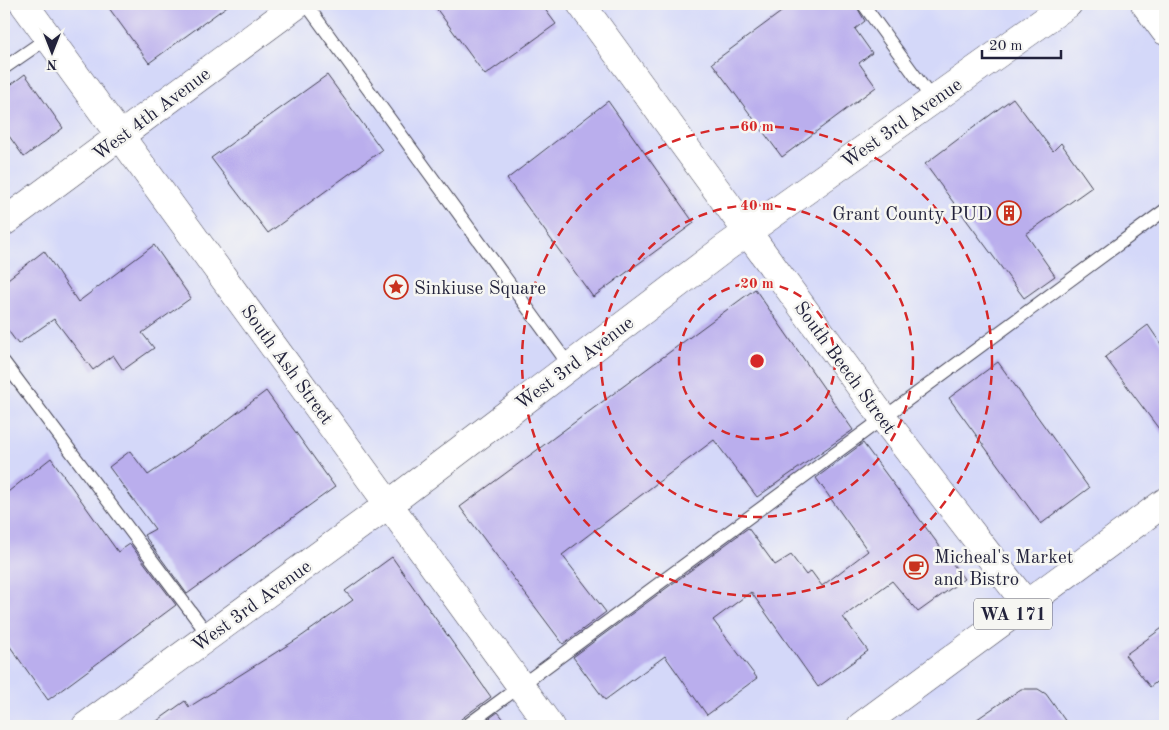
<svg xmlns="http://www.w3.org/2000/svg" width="1169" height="730" viewBox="0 0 1169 730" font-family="'Old Standard TT',serif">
  <rect width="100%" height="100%" fill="#f6f6f2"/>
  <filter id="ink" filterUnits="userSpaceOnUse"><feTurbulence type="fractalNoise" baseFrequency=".02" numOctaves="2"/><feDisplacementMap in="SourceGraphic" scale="10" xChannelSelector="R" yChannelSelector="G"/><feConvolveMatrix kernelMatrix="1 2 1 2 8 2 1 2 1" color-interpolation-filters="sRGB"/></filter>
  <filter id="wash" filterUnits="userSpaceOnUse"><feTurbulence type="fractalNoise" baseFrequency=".0096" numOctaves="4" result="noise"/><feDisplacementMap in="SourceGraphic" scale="20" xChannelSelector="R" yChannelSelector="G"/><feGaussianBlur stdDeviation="1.12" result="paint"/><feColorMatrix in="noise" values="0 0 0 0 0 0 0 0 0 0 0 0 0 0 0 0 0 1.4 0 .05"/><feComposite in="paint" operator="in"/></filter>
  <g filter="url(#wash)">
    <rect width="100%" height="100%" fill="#ece4c8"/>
    <polygon fill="#d4d8f9" points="4,4 1165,4 1165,725 4,726"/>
    <g id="blocks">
      <g fill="#baaeed">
        <polygon points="106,4 230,4 149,63"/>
        <polygon points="433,4 541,4 556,24 485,75"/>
        <polygon points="792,4 855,4 865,21 855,29 872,53 859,63 876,87 782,157 712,63"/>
        <polygon points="25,74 63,128 24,157 4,129 4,90"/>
        <polygon points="327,75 382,150 268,233 211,158"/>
        <polygon points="1013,98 1053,151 1061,143 1092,187 1026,234 1055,276 1024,298 925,164"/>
        <polygon points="608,101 694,223 593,297 507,179"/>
        <polygon points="154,245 191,298 142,333 154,348 123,370 113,355 93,370 54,319 18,344 4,325 4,282 44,251 78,302"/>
        <polygon points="755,289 853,430 757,497 714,440 562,555 606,612 563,644 460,507"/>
        <polygon points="1148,325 1165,350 1165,437 1105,357"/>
        <polygon points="998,362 1089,488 1041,524 949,398"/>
        <polygon points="266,391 335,487 187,594 144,535 155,529 109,467 130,451 148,475 213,431"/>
        <polygon points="863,443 964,579 918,612 892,581 843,617 868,651 818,687 751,592 713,620 757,678 707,715 665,656 605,700 573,657 748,528 775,565 791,555 806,575 811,571 822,586 868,551 816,478"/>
        <polygon points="51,458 118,552 130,544 176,605 48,700 4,638 4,495"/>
        <polygon points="392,557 491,697 461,719 458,726 150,726 185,701 189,707 299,638 353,600 345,591"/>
        <polygon points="1165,626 1165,675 1150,687 1125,655"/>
        <polygon points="1021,689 1038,689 1046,694 1069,726 967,726"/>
        <polygon points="498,712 509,726 479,726"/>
      </g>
    </g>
  </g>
  <g filter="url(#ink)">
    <use href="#blocks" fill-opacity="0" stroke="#403f50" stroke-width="1"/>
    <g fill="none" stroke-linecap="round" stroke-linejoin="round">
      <g stroke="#403f50" stroke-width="14">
        <g id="lane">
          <polyline points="306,4 569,365"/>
          <polyline points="863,4 932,99"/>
          <polyline points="4,68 49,37"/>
          <polyline points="4,362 209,636"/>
          <polyline points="466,726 1165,210"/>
        </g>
      </g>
      <g stroke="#403f50" stroke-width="29">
        <g id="secondary">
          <polyline points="24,4 550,726"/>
          <polyline points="581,4 884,419 1027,605"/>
          <polyline points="1145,4 1165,31"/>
          <polyline points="4,222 298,4"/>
          <polyline points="86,726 389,504 725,248 1068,4"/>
        </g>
      </g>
      <g stroke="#403f50" stroke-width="29">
        <polyline id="primary" points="861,726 1165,502"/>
      </g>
      <use href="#lane" stroke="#fff" stroke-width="12"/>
      <use href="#secondary" stroke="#fff" stroke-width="28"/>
      <use href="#primary" stroke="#fff" stroke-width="28"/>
    </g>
  </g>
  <g fill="none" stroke="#d62828" stroke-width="2.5" stroke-dasharray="9 6">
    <circle cx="757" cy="361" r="78"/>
    <circle cx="757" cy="361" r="156"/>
    <circle cx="757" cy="361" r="235"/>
  </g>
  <defs>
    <g id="building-ring" transform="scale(1.25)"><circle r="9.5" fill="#f6f6f2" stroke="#c8321e" stroke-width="1.5"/><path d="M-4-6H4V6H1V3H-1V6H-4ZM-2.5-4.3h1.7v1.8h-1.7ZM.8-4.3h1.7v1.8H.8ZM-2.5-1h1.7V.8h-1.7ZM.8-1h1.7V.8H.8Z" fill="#c8321e"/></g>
    <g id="sight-ring" transform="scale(1.25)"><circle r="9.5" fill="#f6f6f2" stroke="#c8321e" stroke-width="1.5"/><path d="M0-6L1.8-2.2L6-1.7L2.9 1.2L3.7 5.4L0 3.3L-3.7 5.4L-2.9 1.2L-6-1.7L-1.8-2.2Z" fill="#c8321e"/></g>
    <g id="cafe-ring" transform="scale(1.25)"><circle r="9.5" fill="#f6f6f2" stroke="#c8321e" stroke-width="1.5"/><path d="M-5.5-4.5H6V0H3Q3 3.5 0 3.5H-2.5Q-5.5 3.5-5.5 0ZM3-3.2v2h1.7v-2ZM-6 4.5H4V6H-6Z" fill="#c8321e"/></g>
  </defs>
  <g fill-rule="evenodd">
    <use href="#building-ring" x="1009" y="213"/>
    <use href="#sight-ring" x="396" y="287"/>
    <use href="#cafe-ring" x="916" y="567"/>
  </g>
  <g text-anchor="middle" stroke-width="5" stroke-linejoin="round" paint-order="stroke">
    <rect fill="#f6f6f2" stroke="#626272" stroke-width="1" x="974" y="598.5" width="78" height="31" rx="4"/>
    <g font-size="18" font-weight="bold" fill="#22223b">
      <text x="1013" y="620">WA 171</text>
    </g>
    <g font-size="19" fill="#22223b" stroke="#f6f6f2">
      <text transform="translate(151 113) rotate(-37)" y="7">West 4th Avenue</text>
      <text transform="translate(901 122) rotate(-35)" y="7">West 3rd Avenue</text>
      <text transform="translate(574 362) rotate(-37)" y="7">West 3rd Avenue</text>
      <text transform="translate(288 364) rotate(54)" y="7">South Ash Street</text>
      <text transform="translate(846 367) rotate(54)" y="7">South Beech Street</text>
      <text transform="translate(251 605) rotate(-36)" y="7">West 3rd Avenue</text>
    </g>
    <g font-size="19" fill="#22223b" stroke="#f6f6f2" text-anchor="start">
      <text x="992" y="220" text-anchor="end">Grant County PUD</text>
      <text x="414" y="294">Sinkiuse Square</text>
      <text x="934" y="563">Micheal's Market<tspan x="934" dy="22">and Bistro</tspan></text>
    </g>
  </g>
  <circle cx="757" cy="361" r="8" fill="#d62828" stroke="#f6f6f2" stroke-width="2.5"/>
  <g font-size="15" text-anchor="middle" font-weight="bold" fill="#d62828" stroke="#f6f6f2" stroke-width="5" stroke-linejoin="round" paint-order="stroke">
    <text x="757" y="131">60 m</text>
    <text x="757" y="210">40 m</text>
    <text x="757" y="288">20 m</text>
  </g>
  <rect width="1169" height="730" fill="none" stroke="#f6f6f2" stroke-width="20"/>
  <g transform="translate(52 52) rotate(180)" stroke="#f6f6f2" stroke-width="4" paint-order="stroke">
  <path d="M0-4L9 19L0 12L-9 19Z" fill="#22223b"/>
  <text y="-8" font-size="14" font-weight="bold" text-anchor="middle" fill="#22223b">N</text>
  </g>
  <path d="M982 50v8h79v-8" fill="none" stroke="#22223b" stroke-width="2.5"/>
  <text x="989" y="50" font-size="15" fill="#22223b" stroke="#f6f6f2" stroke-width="4" paint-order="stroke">20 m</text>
</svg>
